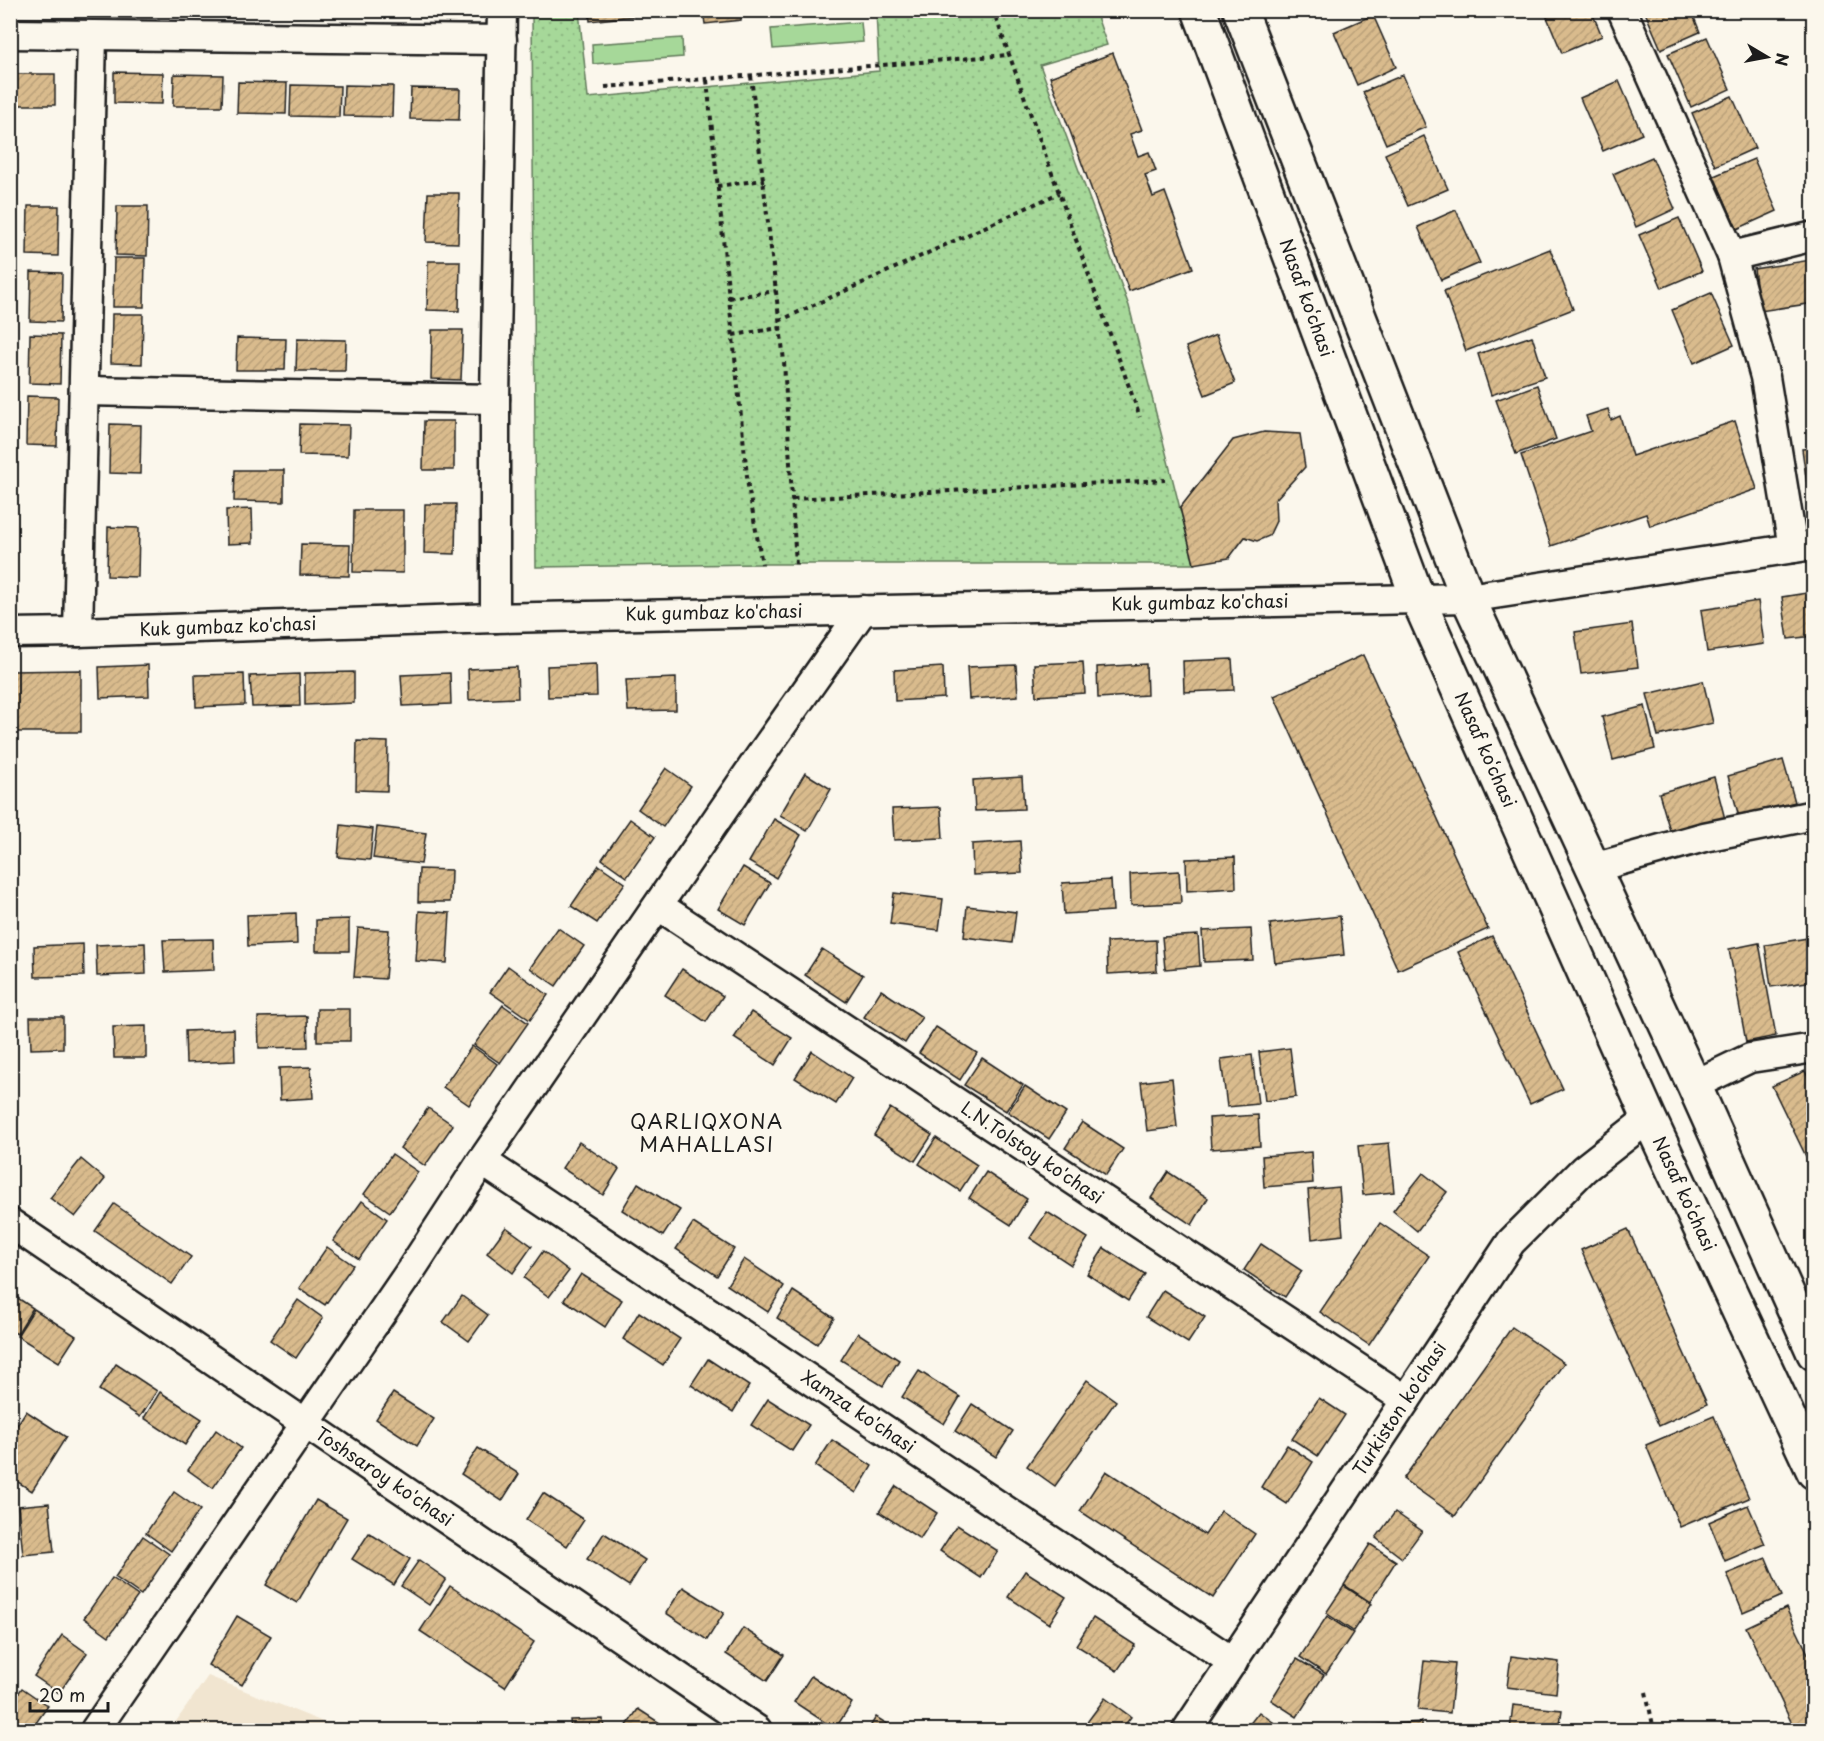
<svg xmlns="http://www.w3.org/2000/svg" width="1824" height="1741" viewBox="0 0 1824 1741" font-family="'Playpen Sans',sans-serif">
  <defs>
    <pattern id="park-dots" width="8" height="8" patternUnits="userSpaceOnUse" patternTransform="scale(1.5)"><rect width="8" height="8" fill="#a6d899"/><path d="M2 2h.1M6 6h.1" fill="none" stroke="#8eb983" stroke-width="1.8" stroke-linecap="round"/></pattern>
    <pattern id="building-hatch" width="6" height="6" patternUnits="userSpaceOnUse" patternTransform="scale(1.5)"><rect width="6" height="6" fill="#d9bb8d"/><path d="M-1 1l2-2M0 6l6-6M5 7l2-2" fill="none" stroke="#baa079"/></pattern>
  </defs>
  <rect width="100%" height="100%" fill="#fbf7ec"/>
  <filter id="ink" filterUnits="userSpaceOnUse"><feTurbulence type="fractalNoise" baseFrequency=".0167" numOctaves="2"/><feDisplacementMap in="SourceGraphic" scale="12" xChannelSelector="R" yChannelSelector="G"/><feConvolveMatrix kernelMatrix="1 2 1 2 8 2 1 2 1" color-interpolation-filters="sRGB"/></filter>
  <g filter="url(#ink)">
    <polygon fill="#f1e5d0" points="208,1676 343,1730 170,1730"/>
    <g fill="#a6d899" stroke="#617a5a" stroke-width="1.5">
      <polygon points="861,22 863,42 773,49 771,29"/>
      <polygon points="682,38 683,57 593,64 592,44"/>
    </g>
    <polygon fill="url(#park-dots)" stroke="#617a5a" stroke-width="1.5" points="532,11 579,11 588,98 879,71 876,11 1095,11 1107,45 1040,65 1129,306 1194,564 762,564 536,567"/>
    <g fill="url(#building-hatch)" stroke="#1c1c1c" stroke-width="1.5">
      <polygon points="589,10 687,10 590,21"/>
      <polygon points="703,10 740,10 741,20 705,24"/>
      <polygon points="1544,10 1591,10 1602,36 1562,53"/>
      <polygon points="1644,10 1691,10 1700,32 1661,49"/>
      <polygon points="1373,15 1396,67 1357,85 1334,32"/>
      <polygon points="1707,37 1730,89 1691,107 1668,54"/>
      <polygon points="1113,53 1142,130 1130,134 1138,156 1149,152 1156,171 1145,175 1153,197 1165,192 1193,268 1129,291 1050,77"/>
      <polygon points="114,72 163,73 162,104 114,103"/>
      <rect x="10" y="74" width="45" height="31"/>
      <polygon points="174,74 223,75 222,106 173,106"/>
      <polygon points="1403,75 1426,127 1386,144 1363,92"/>
      <polygon points="1619,81 1642,134 1603,151 1580,98"/>
      <polygon points="238,82 287,83 286,114 237,113"/>
      <polygon points="291,85 340,86 339,117 290,116"/>
      <polygon points="344,85 393,86 392,117 343,116"/>
      <polygon points="411,88 460,89 459,120 410,119"/>
      <polygon points="1732,96 1755,148 1715,166 1692,113"/>
      <polygon points="1424,136 1448,189 1408,206 1385,154"/>
      <polygon points="1652,157 1675,209 1636,227 1613,174"/>
      <polygon points="1754,159 1777,211 1737,229 1714,176"/>
      <polygon points="428,193 459,193 458,243 426,242"/>
      <polygon points="28,206 59,206 58,256 27,255"/>
      <polygon points="117,206 148,206 147,256 116,255"/>
      <polygon points="1456,210 1480,263 1441,280 1418,227"/>
      <polygon points="1679,218 1702,271 1662,288 1639,235"/>
      <polygon points="1550,249 1573,309 1466,351 1444,291"/>
      <polygon points="114,258 145,258 144,307 113,307"/>
      <polygon points="1811,260 1814,280 1814,303 1760,311 1754,269"/>
      <polygon points="428,261 460,261 459,311 427,310"/>
      <polygon points="31,272 62,273 61,322 30,321"/>
      <polygon points="1711,293 1734,345 1694,363 1672,310"/>
      <polygon points="112,314 143,314 142,364 111,363"/>
      <polygon points="432,330 463,330 461,380 431,379"/>
      <polygon points="30,334 61,335 60,384 29,383"/>
      <polygon points="1216,335 1235,383 1205,395 1186,347"/>
      <polygon points="1532,336 1545,377 1491,395 1478,354"/>
      <polygon points="237,338 286,339 285,370 236,370"/>
      <polygon points="297,339 346,340 345,371 296,371"/>
      <polygon points="1537,385 1556,439 1516,454 1496,400"/>
      <polygon points="27,396 58,397 57,446 26,445"/>
      <polygon points="1608,409 1611,420 1620,416 1632,456 1735,421 1757,489 1650,526 1646,514 1551,546 1521,455 1591,431 1586,416"/>
      <polygon points="424,421 454,421 454,470 423,470"/>
      <polygon points="110,424 141,425 140,474 109,473"/>
      <polygon points="300,424 349,425 348,456 299,455"/>
      <polygon points="1264,432 1300,434 1305,467 1275,500 1276,521 1269,536 1257,541 1245,537 1229,558 1194,564 1180,508 1233,440"/>
      <polygon points="1814,448 1814,491 1808,492 1802,449"/>
      <polygon points="235,470 284,470 284,502 234,501"/>
      <polygon points="425,504 456,504 455,554 424,553"/>
      <polygon points="252,509 253,543 227,544 226,510"/>
      <polygon points="354,510 403,510 403,573 353,572"/>
      <polygon points="108,527 139,528 138,577 107,576"/>
      <polygon points="301,544 350,545 349,576 300,575"/>
      <polygon points="1814,592 1814,636 1788,639 1782,597"/>
      <polygon points="1758,601 1764,644 1707,652 1701,610"/>
      <polygon points="1632,624 1638,667 1581,674 1575,632"/>
      <polygon points="1363,655 1488,929 1398,970 1274,696"/>
      <polygon points="1232,659 1234,690 1184,692 1183,661"/>
      <polygon points="1083,662 1085,693 1036,696 1034,664"/>
      <polygon points="596,664 597,696 548,697 547,666"/>
      <polygon points="1146,664 1147,695 1098,698 1097,667"/>
      <polygon points="148,665 149,696 100,698 99,667"/>
      <polygon points="1016,665 1018,696 969,699 967,667"/>
      <polygon points="517,667 518,698 469,700 468,669"/>
      <polygon points="943,667 944,698 895,701 894,670"/>
      <polygon points="81,670 81,732 10,732 10,671"/>
      <polygon points="354,672 354,703 305,705 305,673"/>
      <polygon points="450,673 451,704 403,706 401,675"/>
      <polygon points="244,674 245,705 196,707 195,675"/>
      <polygon points="299,674 300,706 252,707 250,676"/>
      <polygon points="676,678 676,710 628,711 626,680"/>
      <polygon points="1703,681 1713,723 1658,736 1647,694"/>
      <polygon points="1645,706 1655,749 1613,760 1602,717"/>
      <polygon points="357,741 388,742 387,791 356,790"/>
      <polygon points="1783,760 1795,802 1739,817 1728,776"/>
      <polygon points="666,768 691,786 663,827 638,809"/>
      <polygon points="805,773 831,789 807,831 780,815"/>
      <polygon points="1022,777 1024,809 975,811 973,780"/>
      <polygon points="1714,777 1725,819 1671,834 1659,793"/>
      <polygon points="941,807 943,838 894,840 892,809"/>
      <polygon points="630,819 655,837 627,877 602,859"/>
      <polygon points="774,819 801,835 776,878 749,862"/>
      <polygon points="341,825 373,829 370,860 338,857"/>
      <polygon points="377,827 426,833 421,864 373,858"/>
      <polygon points="1020,841 1022,873 973,875 972,844"/>
      <polygon points="1235,857 1236,888 1187,891 1186,859"/>
      <polygon points="599,865 625,883 597,923 571,906"/>
      <polygon points="743,867 770,883 745,925 718,909"/>
      <polygon points="419,869 451,870 450,902 418,902"/>
      <polygon points="1179,871 1181,903 1131,905 1130,874"/>
      <polygon points="1111,880 1113,911 1064,914 1062,883"/>
      <polygon points="894,893 943,899 939,930 890,924"/>
      <polygon points="967,906 1016,912 1012,943 964,937"/>
      <polygon points="419,911 450,913 447,963 416,961"/>
      <polygon points="296,913 297,944 248,946 247,915"/>
      <polygon points="1340,916 1344,955 1275,963 1270,924"/>
      <polygon points="349,919 349,951 316,951 316,920"/>
      <polygon points="358,928 389,930 385,979 354,977"/>
      <polygon points="558,928 584,946 556,986 530,968"/>
      <polygon points="1251,929 1253,960 1204,962 1202,931"/>
      <polygon points="1198,935 1200,966 1165,969 1162,937"/>
      <polygon points="1492,936 1563,1089 1530,1104 1458,952"/>
      <polygon points="1814,937 1814,981 1771,987 1765,945"/>
      <polygon points="213,939 214,970 165,972 163,940"/>
      <polygon points="1156,940 1157,971 1108,974 1107,942"/>
      <polygon points="145,943 146,974 97,976 96,945"/>
      <polygon points="1759,943 1776,1036 1746,1042 1729,949"/>
      <polygon points="83,944 84,976 35,977 34,946"/>
      <polygon points="822,949 863,975 846,1002 805,975"/>
      <polygon points="508,966 548,995 530,1020 490,992"/>
      <polygon points="682,969 723,996 706,1022 665,995"/>
      <polygon points="881,990 922,1017 905,1043 864,1017"/>
      <polygon points="503,1005 528,1023 500,1063 474,1045"/>
      <rect x="317" y="1009" width="33" height="32"/>
      <polygon points="751,1012 792,1038 775,1065 734,1038"/>
      <polygon points="307,1016 308,1047 259,1048 258,1017"/>
      <polygon points="30,1017 63,1017 63,1048 31,1049"/>
      <polygon points="146,1026 146,1058 114,1058 113,1027"/>
      <polygon points="936,1027 977,1053 960,1080 919,1053"/>
      <polygon points="234,1029 235,1061 186,1063 185,1031"/>
      <polygon points="472,1046 497,1064 469,1105 443,1087"/>
      <polygon points="1290,1048 1296,1097 1265,1101 1259,1052"/>
      <polygon points="812,1051 852,1078 836,1104 795,1078"/>
      <polygon points="1252,1055 1258,1104 1227,1107 1221,1059"/>
      <polygon points="982,1058 1023,1085 1006,1111 964,1085"/>
      <polygon points="311,1067 313,1098 280,1100 279,1068"/>
      <polygon points="1805,1071 1814,1089 1814,1173 1772,1086"/>
      <polygon points="1172,1078 1177,1127 1147,1131 1141,1082"/>
      <polygon points="1025,1086 1066,1113 1049,1139 1008,1112"/>
      <polygon points="428,1108 453,1125 425,1166 400,1148"/>
      <polygon points="890,1108 932,1135 915,1161 874,1135"/>
      <polygon points="1258,1115 1260,1146 1211,1149 1209,1118"/>
      <polygon points="1082,1122 1123,1149 1106,1175 1065,1148"/>
      <polygon points="936,1138 977,1165 960,1191 919,1164"/>
      <polygon points="579,1142 619,1169 603,1195 562,1168"/>
      <polygon points="1389,1143 1394,1192 1363,1195 1358,1146"/>
      <polygon points="1311,1152 1313,1183 1264,1187 1262,1156"/>
      <polygon points="392,1154 418,1172 390,1212 364,1194"/>
      <polygon points="81,1159 105,1179 75,1217 50,1198"/>
      <polygon points="986,1172 1027,1199 1011,1225 969,1198"/>
      <polygon points="1168,1172 1208,1198 1192,1225 1151,1198"/>
      <polygon points="1423,1173 1447,1192 1417,1231 1393,1211"/>
      <polygon points="638,1183 680,1210 663,1236 622,1210"/>
      <polygon points="1339,1187 1343,1235 1312,1239 1308,1190"/>
      <polygon points="362,1201 387,1219 359,1259 333,1241"/>
      <polygon points="114,1204 191,1257 172,1284 95,1231"/>
      <polygon points="1047,1212 1088,1238 1071,1265 1030,1238"/>
      <polygon points="693,1223 734,1249 717,1276 676,1249"/>
      <polygon points="1380,1223 1429,1256 1369,1345 1320,1312"/>
      <polygon points="506,1227 532,1246 513,1273 487,1253"/>
      <polygon points="1628,1229 1707,1404 1659,1426 1581,1250"/>
      <polygon points="1261,1244 1302,1271 1285,1297 1244,1270"/>
      <polygon points="327,1247 353,1265 325,1305 299,1288"/>
      <polygon points="1104,1248 1145,1274 1128,1301 1087,1274"/>
      <polygon points="543,1251 569,1271 549,1297 524,1278"/>
      <polygon points="744,1259 784,1286 768,1312 727,1285"/>
      <polygon points="581,1274 622,1300 605,1327 564,1300"/>
      <polygon points="1163,1290 1205,1317 1188,1343 1146,1317"/>
      <polygon points="793,1291 834,1318 817,1344 777,1318"/>
      <polygon points="10,1293 33,1308 17,1334 10,1330"/>
      <polygon points="462,1296 488,1315 469,1341 443,1322"/>
      <polygon points="298,1300 323,1318 296,1358 270,1340"/>
      <polygon points="34,1309 76,1336 59,1362 17,1336"/>
      <polygon points="639,1312 680,1339 663,1365 623,1339"/>
      <polygon points="1512,1327 1564,1363 1455,1516 1403,1479"/>
      <polygon points="858,1333 899,1360 883,1386 841,1360"/>
      <polygon points="708,1359 749,1386 733,1412 691,1385"/>
      <polygon points="116,1364 157,1391 140,1417 99,1390"/>
      <polygon points="919,1371 960,1397 944,1424 902,1397"/>
      <polygon points="1087,1380 1116,1401 1055,1486 1027,1466"/>
      <polygon points="160,1392 202,1419 185,1445 144,1418"/>
      <polygon points="393,1393 434,1419 417,1446 376,1419"/>
      <polygon points="1319,1398 1345,1415 1318,1456 1292,1439"/>
      <polygon points="768,1399 809,1425 792,1451 751,1425"/>
      <polygon points="972,1404 1013,1431 996,1457 955,1431"/>
      <polygon points="26,1411 66,1437 32,1491 10,1477 10,1436"/>
      <polygon points="1714,1416 1749,1498 1680,1527 1646,1445"/>
      <polygon points="216,1430 241,1448 213,1488 188,1470"/>
      <polygon points="832,1440 872,1466 856,1493 815,1466"/>
      <polygon points="1287,1445 1313,1462 1287,1504 1261,1487"/>
      <polygon points="478,1448 519,1474 502,1501 461,1474"/>
      <polygon points="1106,1471 1205,1535 1221,1511 1255,1534 1213,1598 1080,1511"/>
      <polygon points="896,1486 937,1513 920,1539 879,1512"/>
      <polygon points="174,1492 200,1510 171,1551 146,1533"/>
      <polygon points="543,1493 584,1520 567,1546 526,1520"/>
      <polygon points="316,1500 347,1518 297,1603 266,1585"/>
      <polygon points="49,1503 54,1552 23,1555 18,1506"/>
      <polygon points="1748,1505 1765,1544 1725,1561 1709,1522"/>
      <polygon points="1395,1512 1422,1531 1402,1558 1376,1538"/>
      <polygon points="957,1525 998,1551 981,1578 940,1551"/>
      <polygon points="369,1533 410,1559 394,1585 352,1559"/>
      <polygon points="604,1533 645,1560 629,1586 587,1559"/>
      <polygon points="143,1536 169,1554 141,1595 115,1577"/>
      <polygon points="1370,1544 1396,1561 1370,1602 1344,1585"/>
      <polygon points="1766,1558 1782,1596 1743,1613 1727,1574"/>
      <polygon points="419,1560 446,1579 429,1605 401,1586"/>
      <polygon points="1025,1571 1066,1597 1049,1624 1008,1597"/>
      <polygon points="112,1578 138,1596 109,1636 84,1618"/>
      <polygon points="450,1586 534,1642 505,1687 420,1631"/>
      <polygon points="1344,1586 1371,1604 1353,1631 1326,1613"/>
      <polygon points="683,1587 724,1613 707,1640 666,1613"/>
      <polygon points="1786,1608 1814,1666 1814,1730 1795,1730 1746,1627"/>
      <polygon points="237,1616 271,1636 242,1685 208,1665"/>
      <polygon points="1327,1616 1353,1633 1326,1674 1300,1657"/>
      <polygon points="1093,1618 1135,1645 1117,1671 1076,1645"/>
      <polygon points="743,1628 784,1655 767,1681 726,1654"/>
      <polygon points="62,1635 87,1653 59,1693 34,1676"/>
      <polygon points="1511,1656 1559,1662 1556,1693 1507,1687"/>
      <polygon points="1297,1659 1324,1675 1297,1717 1271,1700"/>
      <polygon points="1424,1661 1455,1664 1450,1713 1418,1710"/>
      <polygon points="811,1676 852,1703 835,1729 794,1702"/>
      <polygon points="22,1688 48,1706 31,1730 10,1730 10,1705"/>
      <polygon points="1105,1698 1131,1717 1121,1730 1093,1730 1085,1725"/>
      <polygon points="1513,1705 1562,1710 1559,1730 1510,1730"/>
      <polygon points="638,1709 666,1727 664,1730 624,1730"/>
      <polygon points="1259,1712 1284,1730 1245,1730"/>
      <polygon points="876,1717 897,1730 868,1730"/>
      <polygon points="603,1719 604,1730 571,1730 570,1720"/>
      <polygon points="1422,1722 1422,1730 1373,1730 1373,1725"/>
      <polygon points="1369,1725 1370,1730 1337,1730 1337,1729"/>
      <polygon points="555,1727 555,1730 522,1730 522,1728"/>
    </g>
    <g fill="none" stroke-linecap="round" stroke-linejoin="round">
      <g stroke="#1c1c1c" stroke-width="33">
        <g id="street">
          <polyline points="1622,10 1732,256 1765,377 1793,548"/>
          <polyline points="10,34 502,40"/>
          <polyline points="1732,256 1814,236"/>
          <polyline points="84,391 495,399"/>
          <polyline points="495,618 495,399 502,10"/>
          <polyline points="78,632 92,36"/>
          <polyline points="10,633 78,632 495,618 1468,598 1814,545"/>
          <polyline points="1593,868 1704,837 1814,815"/>
          <polyline points="659,906 1406,1400"/>
          <polyline points="1694,1085 1750,1058 1814,1048"/>
          <polyline points="482,1161 1233,1662"/>
          <polyline points="10,1223 757,1730"/>
          <polyline points="95,1730 411,1270 482,1161 765,749 863,610"/>
          <polyline points="1187,1730 1511,1242 1584,1169 1649,1118"/>
        </g>
      </g>
      <g stroke="#1c1c1c" stroke-width="38">
        <g id="secondary">
          <polyline points="1199,10 1418,599 1649,1118 1814,1472"/>
          <polyline points="1240,10 1468,598 1694,1085 1814,1353"/>
        </g>
      </g>
      <g stroke="#1c1c1c" stroke-width="4" stroke-dasharray="4.5 4.5" stroke-linecap="butt">
        <polyline points="993,10 1140,417"/>
        <polyline points="751,76 784,361 796,565"/>
        <polyline points="707,80 748,486 762,564"/>
        <polyline points="605,87 1008,55"/>
        <polyline points="717,186 764,180"/>
        <polyline points="729,298 776,291"/>
        <polyline points="779,321 1059,193"/>
        <polyline points="733,335 780,328"/>
        <polyline points="793,499 1165,480"/>
        <polyline points="1646,1692 1654,1730"/>
      </g>
      <use href="#street" stroke="#fbf7ec" stroke-width="28"/>
      <use href="#secondary" stroke="#fbf7ec" stroke-width="33"/>
    </g>
  </g>
  <g text-anchor="middle" stroke-width="5" stroke-linejoin="round" paint-order="stroke">
    <g font-size="18" fill="#1c1c1c" stroke="#fbf7ec">
      <text transform="translate(1306 298) rotate(70)" y="6">Nasaf ko‘chasi</text>
      <text transform="translate(1200 603) rotate(-1)" y="6">Kuk gumbaz ko'chasi</text>
      <text transform="translate(714 613) rotate(-1)" y="6">Kuk gumbaz ko'chasi</text>
      <text transform="translate(228 627) rotate(-2)" y="6">Kuk gumbaz ko'chasi</text>
      <text transform="translate(1485 750) rotate(66)" y="6">Nasaf ko‘chasi</text>
      <text transform="translate(1032 1153) rotate(34)" y="6">L.N.Tolstoy ko'chasi</text>
      <text transform="translate(1684 1194) rotate(65)" y="6">Nasaf ko‘chasi</text>
      <text transform="translate(1400 1409) rotate(-57)" y="6">Turkiston ko'chasi</text>
      <text transform="translate(858 1412) rotate(34)" y="6">Xamza ko'chasi</text>
      <text transform="translate(384 1477) rotate(34)" y="6">Toshsaroy ko'chasi</text>
    </g>
    <g font-size="20" letter-spacing="1.5" fill="#1c1c1c" stroke="#fbf7ec">
      <text x="707" y="1129">QARLIQXONA<tspan x="707" dy="23">MAHALLASI</tspan></text>
    </g>
  </g>
  <rect width="1824" height="1741" fill="none" stroke="#fbf7ec" stroke-width="36"/>
  <rect x="18" y="18" width="1788" height="1705" fill="none" stroke="#1c1c1c" stroke-width="2" filter="url(#ink)"/>
  <g transform="translate(1767 57) rotate(100)" stroke="#fbf7ec" stroke-width="4.5" paint-order="stroke">
  <path d="M0-4.5L10 22L0 15L-10 22Z" fill="#1c1c1c"/>
  <text y="-9" font-size="16" font-weight="bold" text-anchor="middle" fill="#1c1c1c">N</text>
  </g>
  <path d="M30 1702v9h78v-9" fill="none" stroke="#1c1c1c" stroke-width="3"/>
  <text x="39" y="1702" font-size="18" fill="#1c1c1c" stroke="#fbf7ec" stroke-width="4.5" paint-order="stroke">20 m</text>
</svg>
